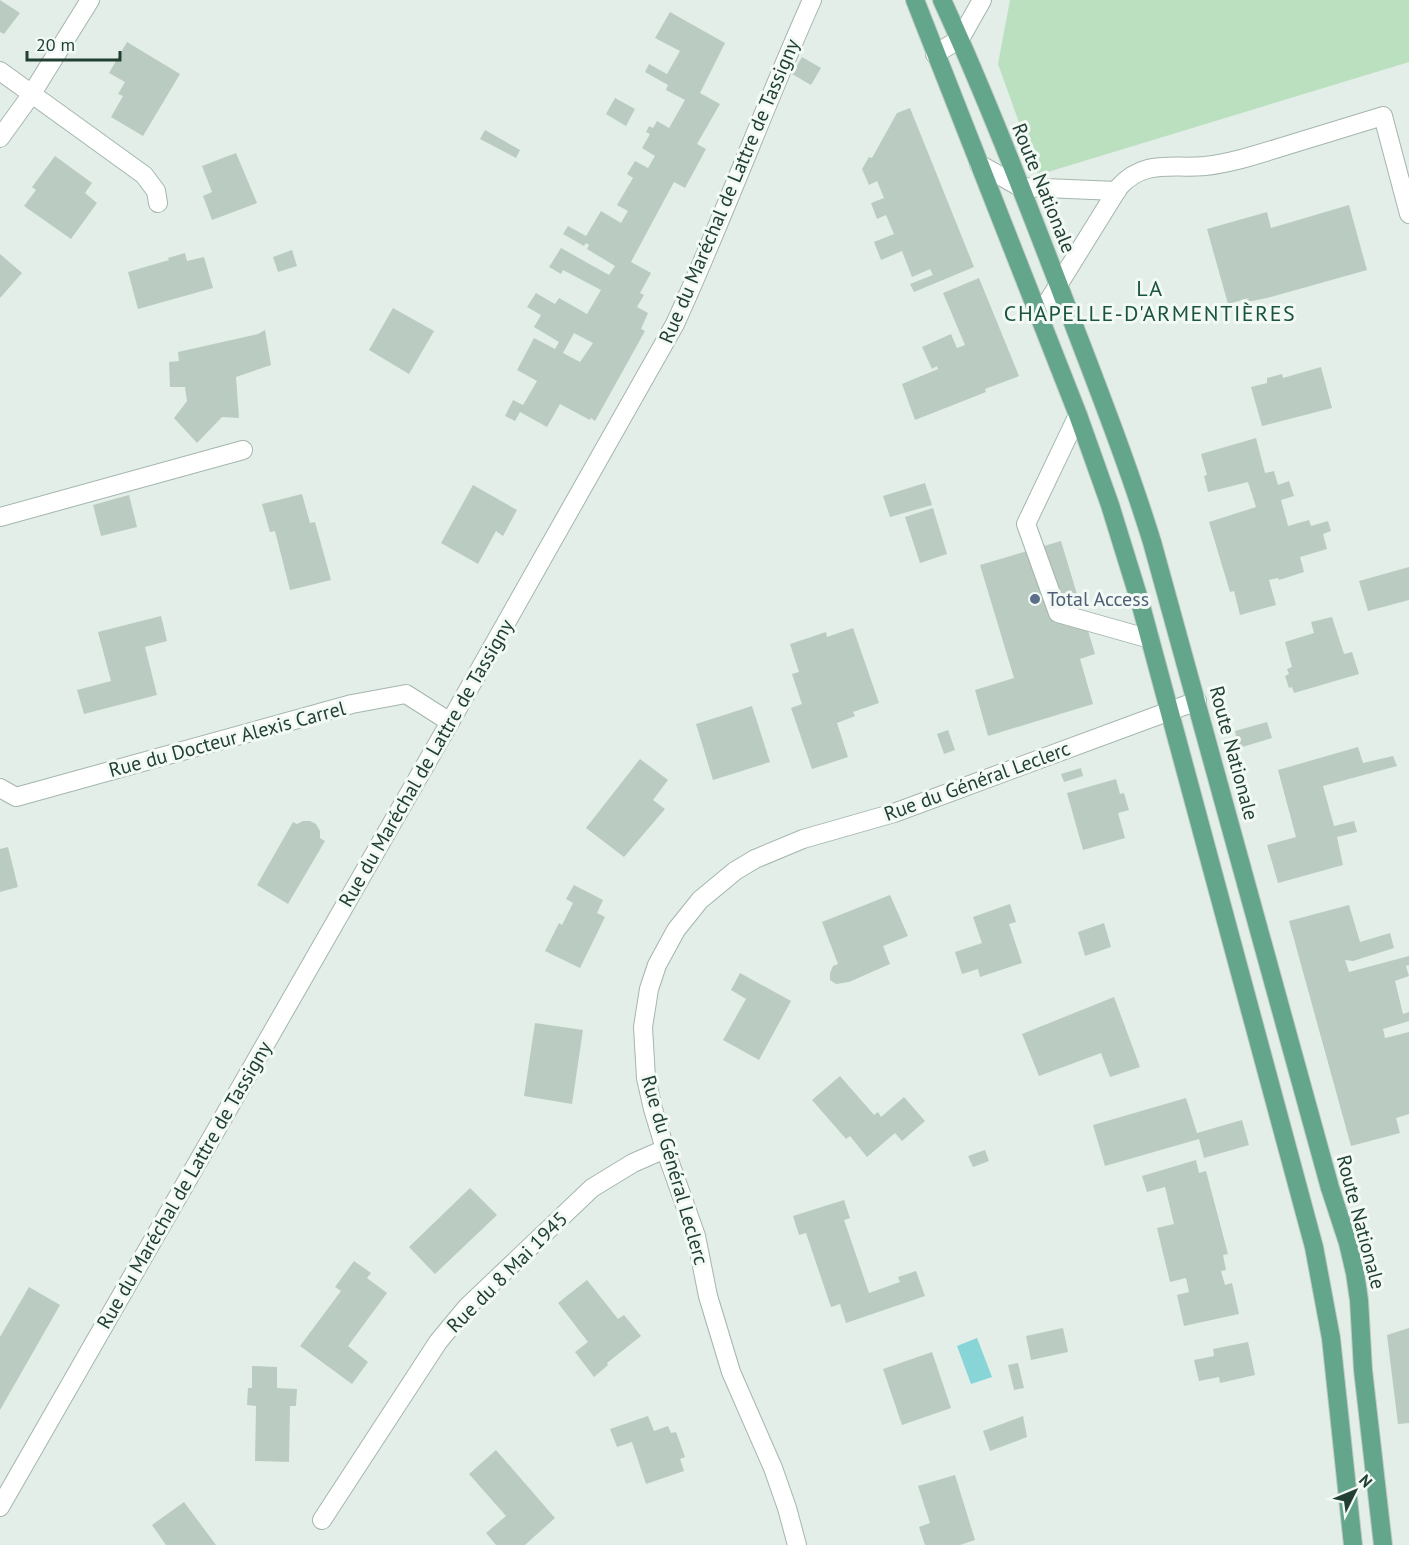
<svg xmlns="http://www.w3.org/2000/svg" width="1409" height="1545" viewBox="0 0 1409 1545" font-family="'PT Sans',sans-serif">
  <rect width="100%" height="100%" fill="#e2eee7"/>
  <polygon fill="#bae0bf" points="1010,0 1409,0 1409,62 1038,175 998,64"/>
  <polygon fill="#87d5d6" points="977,1338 992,1377 971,1384 957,1346"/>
  <g fill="#baccc2" fill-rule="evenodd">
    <polygon points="0,0 20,13 4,34 0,32"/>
    <path d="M 670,12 L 725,43 L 700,93 L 720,104 L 697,144 L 706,149 L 685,188 L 674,182 L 631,262 L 651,273 L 640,293 L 644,295 L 637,307 L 648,313 L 641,329 L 645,331 L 595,421 L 591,418 L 590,420 L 560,404 L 547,427 L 520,412 L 515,421 L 505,416 L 513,400 L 523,405 L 537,381 L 517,370 L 534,338 L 555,349 L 559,342 L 534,327 L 541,315 L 527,307 L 536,293 L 555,304 L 559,298 L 587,314 L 601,290 L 563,270 L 561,274 L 549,267 L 561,248 L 609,275 L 615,266 L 587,249 L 589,245 L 586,243 L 584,246 L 563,234 L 568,226 L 586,236 L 601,211 L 621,223 L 628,211 L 617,205 L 633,178 L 627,174 L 635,161 L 648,168 L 655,156 L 642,148 L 650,134 L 646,132 L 649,126 L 653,128 L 657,121 L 669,128 L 685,100 L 666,90 L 668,85 L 645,72 L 649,64 L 667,74 L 680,51 L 655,38 ZM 574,333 L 593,343 L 580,362 L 563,353 Z"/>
    <polygon points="127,42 180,74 143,136 111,117 123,96 118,94 125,82 109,73"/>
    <polygon points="802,57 821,68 811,85 792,74"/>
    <polygon points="615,98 635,109 626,126 606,114"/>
    <polygon points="910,108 974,267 914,292 910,284 933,275 930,269 912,277 902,251 881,260 874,242 894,234 886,215 877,219 871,203 884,198 877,181 869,185 862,169 869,157 872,158 897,113"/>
    <polygon points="485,130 520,150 516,158 480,139"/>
    <polygon points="236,153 257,203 212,220 203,196 212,192 202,166"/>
    <polygon points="55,156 92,183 85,193 97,203 71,239 24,206 36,190 32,187"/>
    <polygon points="1349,205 1367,270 1267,298 1242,303 1249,298 1228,304 1207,229 1267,212 1271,228"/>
    <polygon points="292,250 297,266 278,272 273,257"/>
    <polygon points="185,253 187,261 204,257 213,288 138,309 128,272 169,260 168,258"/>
    <polygon points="0,254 22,273 0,298"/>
    <polygon points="979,278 1019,376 985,389 986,392 915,420 902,384 938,369 937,366 932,369 922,347 951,334 957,348 965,345 943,293"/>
    <polygon points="393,308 434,331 409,374 369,350"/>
    <polygon points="265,330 271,365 236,377 239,418 222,417 197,443 174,418 187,401 185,387 170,387 169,362 179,361 178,352 258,334"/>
    <polygon points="1321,367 1332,408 1262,426 1251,387 1267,383 1267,378 1282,374 1283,378"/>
    <polygon points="1256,438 1265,473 1274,471 1278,485 1289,481 1294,496 1281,500 1288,526 1309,520 1311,526 1328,521 1331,531 1323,534 1327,549 1300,557 1304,572 1279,580 1278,578 1269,580 1276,605 1240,615 1234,591 1230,592 1209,522 1256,507 1248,482 1208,492 1204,476 1207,475 1201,454"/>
    <polygon points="925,483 932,505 890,517 883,496"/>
    <polygon points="473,485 517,510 503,536 496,531 478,564 441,543"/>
    <polygon points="302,494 310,523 315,522 331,580 290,590 275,531 270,532 262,504"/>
    <polygon points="129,495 137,527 101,536 93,505"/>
    <polygon points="933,508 947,554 920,563 905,517"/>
    <polygon points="1061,541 1095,654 1080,659 1093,704 988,736 975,690 1014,678 980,565"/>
    <polygon points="1409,567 1409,600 1368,611 1359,581"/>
    <polygon points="161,616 167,641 145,647 157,695 84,714 77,690 111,681 98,632"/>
    <polygon points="1332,617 1344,654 1352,652 1359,674 1294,693 1292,687 1289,688 1285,676 1289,674 1287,669 1292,667 1285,642 1314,633 1311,622"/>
    <polygon points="853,628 879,703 853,712 855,716 837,723 848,757 812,769 791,708 802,704 792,674 799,672 790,644 826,632 827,637"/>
    <polygon points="752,706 770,762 713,780 696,724"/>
    <polygon points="1267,722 1272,738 1239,748 1235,731"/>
    <polygon points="948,730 955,750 944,754 937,734"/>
    <polygon points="1358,747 1363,763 1393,756 1397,766 1323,786 1334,826 1354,821 1357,832 1337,837 1343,865 1278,883 1267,845 1296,837 1278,770"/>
    <polygon points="640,759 668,780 653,800 665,809 624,857 586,828"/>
    <polygon points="1081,768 1083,776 1064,782 1061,774"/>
    <polygon points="1116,779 1120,794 1124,793 1129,810 1118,813 1125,838 1083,850 1067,793"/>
    <polygon points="303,821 310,821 316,824 320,831 320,838 325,841 288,904 257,885 293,822 297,824"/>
    <polygon points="8,847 18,887 0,892 0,849"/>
    <polygon points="574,885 603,900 597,913 605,917 580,968 545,951 559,923 562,925 573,903 566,899"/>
    <polygon points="890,895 908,936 883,946 890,964 849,982 836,984 830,980 830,973 833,966 838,964 822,922"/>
    <polygon points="1010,904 1016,922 1009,924 1022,963 980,977 978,969 962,974 955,952 982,943 973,917"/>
    <polygon points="1349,905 1360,942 1390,933 1394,948 1353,961 1345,960 1349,972 1409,956 1409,965 1406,966 1409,976 1395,981 1403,1014 1409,1012 1409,1021 1383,1029 1385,1038 1409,1032 1409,1114 1396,1118 1400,1133 1351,1146 1289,921"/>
    <polygon points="1104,923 1111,947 1085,956 1078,932"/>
    <polygon points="740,973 791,1001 759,1060 723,1040 746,999 731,990"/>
    <polygon points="1114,997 1140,1067 1110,1077 1101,1053 1039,1076 1022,1034"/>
    <polygon points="535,1023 583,1030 572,1104 524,1096"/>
    <polygon points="840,1076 874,1115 878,1112 881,1117 904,1097 925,1121 902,1141 895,1133 867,1157 850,1136 846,1139 812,1100"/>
    <polygon points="1186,1098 1197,1133 1242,1120 1249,1145 1204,1158 1199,1139 1105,1166 1093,1125"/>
    <polygon points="985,1150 989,1161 973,1167 968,1156"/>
    <polygon points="1196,1160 1199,1173 1206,1171 1228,1254 1223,1255 1226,1270 1221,1271 1225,1285 1232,1283 1239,1314 1184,1326 1177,1295 1189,1292 1186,1278 1170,1282 1157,1228 1174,1224 1165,1187 1147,1192 1142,1176"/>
    <polygon points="470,1188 497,1215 435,1274 409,1247"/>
    <polygon points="844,1200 850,1218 844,1220 869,1293 900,1282 898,1277 916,1271 925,1296 846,1323 840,1304 831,1307 806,1233 799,1235 793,1216"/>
    <polygon points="354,1261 371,1273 367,1278 387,1293 348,1346 368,1362 352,1384 300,1346 341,1291 335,1287"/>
    <polygon points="587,1280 618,1319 624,1315 641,1336 607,1363 608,1365 594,1377 575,1352 588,1342 558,1303"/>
    <polygon points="29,1287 60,1305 0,1410 0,1337"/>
    <polygon points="1063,1328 1068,1352 1031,1360 1026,1336"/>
    <polygon points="1409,1328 1409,1423 1398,1424 1387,1335"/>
    <polygon points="1248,1342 1255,1375 1220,1383 1219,1377 1199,1381 1194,1360 1214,1356 1213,1349"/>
    <polygon points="932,1352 951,1408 902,1425 883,1369"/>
    <polygon points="1018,1363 1024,1388 1014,1390 1008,1365"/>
    <polygon points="252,1366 277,1367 277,1388 297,1389 296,1406 290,1406 289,1462 255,1461 256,1406 247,1405 248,1388 252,1388"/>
    <polygon points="648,1416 654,1431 668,1426 671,1433 676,1432 685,1457 680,1459 684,1471 646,1484 632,1442 617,1447 610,1429"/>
    <polygon points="1023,1416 1027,1437 990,1451 983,1431"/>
    <polygon points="496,1450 555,1518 525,1545 496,1545 486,1533 506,1516 469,1474"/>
    <polygon points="955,1475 975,1540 960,1545 925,1545 919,1527 930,1523 918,1486"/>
    <polygon points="184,1502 216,1545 166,1545 152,1525"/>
  </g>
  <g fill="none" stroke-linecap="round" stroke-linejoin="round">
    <g stroke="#a4b6ad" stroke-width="20">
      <g id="minor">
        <polyline points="935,54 960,39 982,0"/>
        <polyline points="0,71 144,175 156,191 158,203"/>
        <polyline points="0,138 31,95 90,0"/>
        <polyline points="979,164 1020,187 1117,191"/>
        <path d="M 1039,316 L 1119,187 C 1144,159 1171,169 1205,166 C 1232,163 1259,154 1285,146 C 1318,136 1350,126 1383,116 L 1409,214"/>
        <polyline points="1078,415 1026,524 1058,613 1150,639"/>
        <polyline points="0,517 243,450"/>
        <polyline points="0,788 16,797 352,704 406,694 450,722"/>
        <path d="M 0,1507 L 450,722 L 675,324 C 724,217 764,107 812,0"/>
        <polyline points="322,1520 438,1342 467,1307 592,1188 633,1163 665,1149"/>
        <polyline points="797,1545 787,1508 773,1468 731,1372 708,1296 696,1236 665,1149 653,1109 646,1078 643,1027 649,989 657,965 676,930 700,900 735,871 755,859 803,839 894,813 1197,701"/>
      </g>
    </g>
    <g stroke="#c1cac6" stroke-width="20">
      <g id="major">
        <polyline points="915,0 1078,415 1110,505 1140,602 1314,1247 1331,1338 1353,1545"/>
        <path d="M 942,0 C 985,94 1022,190 1059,286 C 1091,371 1125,455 1152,542 L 1330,1188 L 1348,1243 L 1355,1273 L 1359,1300 L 1363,1370 L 1383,1545"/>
      </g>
    </g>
    <use href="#minor" stroke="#fff" stroke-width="18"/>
    <use href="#major" stroke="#64a68c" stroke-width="18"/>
  </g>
  <circle fill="#5c6f8a" stroke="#f3faf6" stroke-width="2" cx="1035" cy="599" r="6"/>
  <g text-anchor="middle" stroke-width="6" stroke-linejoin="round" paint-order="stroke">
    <g font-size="20" fill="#214033" stroke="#f3faf6">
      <text transform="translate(1044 188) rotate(68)" y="7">Route Nationale</text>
      <text transform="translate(729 191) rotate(-67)" y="7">Rue du Maréchal de Lattre de Tassigny</text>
      <text transform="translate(227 739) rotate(-15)" y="7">Rue du Docteur Alexis Carrel</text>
      <text transform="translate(1234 753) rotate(75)" y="7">Route Nationale</text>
      <text transform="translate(426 763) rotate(-60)" y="7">Rue du Maréchal de Lattre de Tassigny</text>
      <text transform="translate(977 781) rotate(-20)" y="7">Rue du Général Leclerc</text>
      <text transform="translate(675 1170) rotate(74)" y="7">Rue du Général Leclerc</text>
      <text transform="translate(184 1185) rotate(-60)" y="7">Rue du Maréchal de Lattre de Tassigny</text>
      <text transform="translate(1361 1222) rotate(75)" y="7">Route Nationale</text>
      <text transform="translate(507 1272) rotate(-45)" y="7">Rue du 8 Mai 1945</text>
    </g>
    <g font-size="20" fill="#4e5e75" stroke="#f3faf6" text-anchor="start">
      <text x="1047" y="606">Total Access</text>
    </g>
    <g font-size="22" letter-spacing="1.5" fill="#1b543e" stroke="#f3faf6">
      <text x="1150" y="296">LA<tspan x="1150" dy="25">CHAPELLE-D'ARMENTIÈRES</tspan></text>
    </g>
  </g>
  <g transform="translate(1355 1491) rotate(47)" stroke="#f3faf6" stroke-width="4.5" paint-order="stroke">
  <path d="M0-4.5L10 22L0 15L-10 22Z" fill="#214033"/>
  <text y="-9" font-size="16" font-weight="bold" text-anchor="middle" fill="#214033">N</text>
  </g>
  <path d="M27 51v9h93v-9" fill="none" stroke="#214033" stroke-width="3"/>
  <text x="36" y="51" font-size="18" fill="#214033" stroke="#f3faf6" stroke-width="4.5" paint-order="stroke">20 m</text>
</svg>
